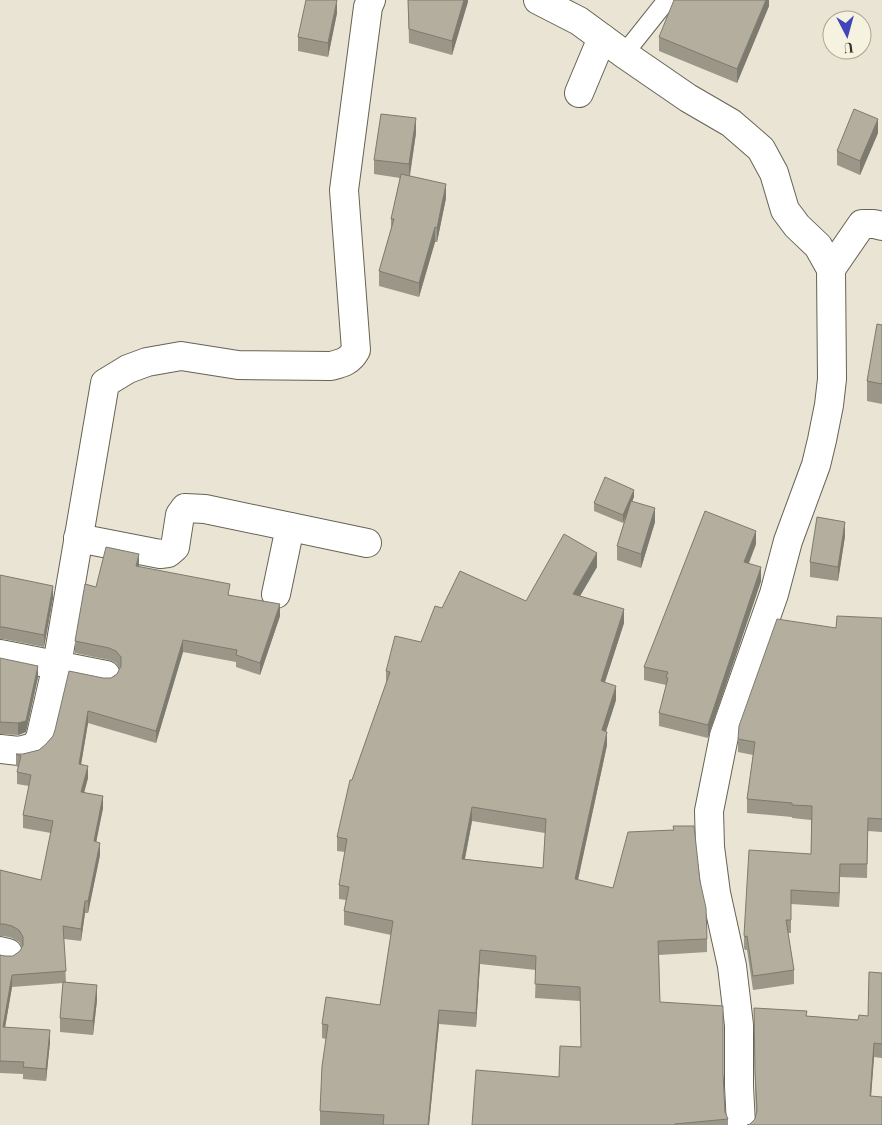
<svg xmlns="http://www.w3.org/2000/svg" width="882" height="1125" viewBox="0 0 882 1125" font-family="'Playfair Display',serif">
  <rect width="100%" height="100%" fill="#e9e4d3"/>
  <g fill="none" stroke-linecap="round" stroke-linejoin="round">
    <g stroke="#676354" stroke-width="20">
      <polyline id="service" points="624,54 667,0"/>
    </g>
    <g stroke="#676354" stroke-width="30">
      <g id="minor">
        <polyline points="538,0 579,21 624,54 688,98 731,123 761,149 774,173 785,210 797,226 818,246 831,269 832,379 829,405 822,440 816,465 788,541 774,594 724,736 709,811 710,847 716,893 732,966 739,1025 739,1086 741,1125"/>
        <polyline points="579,93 602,38"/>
        <polyline points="831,269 862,224 874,224 882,226"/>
        <polyline points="78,538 160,554 168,553 175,547 180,515 185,508 205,509 367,543"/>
        <polyline points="276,594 290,527"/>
        <polyline points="0,654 106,675"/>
        <path d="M 0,749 L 19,751 L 34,747 L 40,739 L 57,665 L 105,383 L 128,369 L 147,362 L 181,356 L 238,365 L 331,366 C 343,363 350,361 356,350 L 344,190 L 368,7 L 371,0"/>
        <polyline points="0,951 8,953"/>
      </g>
    </g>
    <use href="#service" stroke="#fff" stroke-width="18"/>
    <use href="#minor" stroke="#fff" stroke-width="28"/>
  </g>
  <g fill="#9a9688" fill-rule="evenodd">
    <polygon points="408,0 468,0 452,55 409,43"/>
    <polygon points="769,0 769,6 737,83 659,51 659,37"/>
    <polygon points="337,13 328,57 298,51 298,37"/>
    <polygon points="416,133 410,176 446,198 437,242 435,242 419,297 379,286 379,271 391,229 391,219 400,178 374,174 374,160"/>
    <polygon points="878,133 860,175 837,165 837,151"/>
    <polygon points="882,325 882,404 867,401 867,381"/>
    <polygon points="634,497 632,501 655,522 641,568 617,560 617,546 626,515 623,523 594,511 594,503"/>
    <polygon points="845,536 838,581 810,577 810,562"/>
    <polygon points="756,544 749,563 761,581 708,738 659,726 659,713 666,685 644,680 644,667"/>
    <polygon points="139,567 230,595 280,616 260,675 236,667 236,662 183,652 156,743 88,723 81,765 88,778 84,792 103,808 96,842 100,855 88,913 85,913 81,941 64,939 66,983 97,1000 93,1035 60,1032 60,1018 63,983 12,987 5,1027 50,1042 46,1081 23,1079 23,1074 0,1073 0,955 5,956 13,956 20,951 22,947 19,942 12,938 4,936 0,936 0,870 41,880 51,833 23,828 23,815 29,786 17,784 17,772 18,767 16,766 16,754 23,754 39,750 46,744 103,678 111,678 117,674 120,669 116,663 109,660 75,653 75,641 96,587"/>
    <path d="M 597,567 L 580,596 L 624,623 L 605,682 L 616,700 L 606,731 L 607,745 L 578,880 L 707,939 L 707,952 L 659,955 L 660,1002 L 723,1073 L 725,1112 L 728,1119 L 728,1125 L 472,1125 L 559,1077 L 581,1047 L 580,1001 L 535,998 L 536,970 L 480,964 L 476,1027 L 439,1024 L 429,1125 L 320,1125 L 320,1111 L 326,1039 L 322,1038 L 322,1024 L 380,1005 L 391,935 L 344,925 L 344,911 L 346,900 L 339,899 L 339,885 L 345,852 L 337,851 L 337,837 L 352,780 L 386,684 L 386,671 L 421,642 L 442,608 L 526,601 ZM 472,821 L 545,833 L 543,868 L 465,859 Z"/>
    <polygon points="0,575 53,598 44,647 3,639 0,639"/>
    <polygon points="882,618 882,832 868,831 867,878 840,877 839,907 791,904 791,933 788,933 794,970 794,984 753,990 747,950 745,950 744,948 744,935 811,854 811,820 792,818 792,817 747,813 747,799 753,755 738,752 738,739 836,628"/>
    <polygon points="0,658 38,677 26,732 18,735 0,734"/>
    <polygon points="882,973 882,1058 874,1057 871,1096 750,1124 755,1119 756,1113 755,1086 754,1008 807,1016 858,1020 868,1016"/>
  </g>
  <g fill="#7d7a6f">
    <polygon points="337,0 337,13 328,57 328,43"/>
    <polygon points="464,0 468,0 468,2 452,55 452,41"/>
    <polygon points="766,0 769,0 769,6 737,83 737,69"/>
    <polygon points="416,118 416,133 409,179 409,164"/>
    <polygon points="878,119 878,133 860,175 860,161"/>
    <polygon points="446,184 446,198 437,242 437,228"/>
    <polygon points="435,227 435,242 419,297 419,283"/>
    <polygon points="634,490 634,497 623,523 623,515"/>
    <polygon points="655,508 655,522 641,568 641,554"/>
    <polygon points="845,522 845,536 838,581 838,567"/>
    <polygon points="756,531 756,544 744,575 744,562"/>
    <polygon points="597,553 597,567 573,608 573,594"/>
    <polygon points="139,554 139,566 136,579 136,566"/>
    <polygon points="761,567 761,581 708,738 708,725"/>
    <polygon points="53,586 53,598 44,647 44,635"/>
    <polygon points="280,604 280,616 260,675 260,663"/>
    <polygon points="624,609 624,623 601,694 601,681"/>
    <polygon points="183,640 183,652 156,743 156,731"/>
    <polygon points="38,666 38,677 26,732 18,735 18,723"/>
    <polygon points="616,686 616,700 602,744 602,730"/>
    <polygon points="88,711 88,723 79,776 79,764"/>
    <polygon points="607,732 607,745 575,893 575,879"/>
    <polygon points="88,766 88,778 81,804 81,792"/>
    <polygon points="103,796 103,808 94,853 94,841"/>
    <polygon points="472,807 472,821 462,873 462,859"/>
    <polygon points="100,843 100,855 88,913 88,901"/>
    <polygon points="840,864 840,877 839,907 839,893"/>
    <polygon points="85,901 85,913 81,941 81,929"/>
    <polygon points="480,950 480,964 476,1027 476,1013"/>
    <polygon points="12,975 12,987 3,1039 3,1027"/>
    <polygon points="97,985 97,1000 93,1035 93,1021"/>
    <polygon points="439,1010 439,1024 429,1125 428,1125"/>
    <polygon points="50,1030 50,1042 46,1081 46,1069"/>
    <polygon points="874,1043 874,1057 870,1110 870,1096"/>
  </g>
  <g fill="#b3ae9e" stroke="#7d7a6f" fill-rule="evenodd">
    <polygon points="306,0 337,0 328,43 298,37"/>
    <polygon points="408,0 464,0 452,41 409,29"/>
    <polygon points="674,0 766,0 737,69 659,37"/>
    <polygon points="854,109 878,119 860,161 837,151"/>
    <polygon points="381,114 416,118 409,164 374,160"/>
    <polygon points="401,174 446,184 437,228 435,227 419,283 379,271 394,219 391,219"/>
    <polygon points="877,324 882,325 882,384 867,381"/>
    <polygon points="605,477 634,490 623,515 594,503"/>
    <polygon points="631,501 655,508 641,554 617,546"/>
    <polygon points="705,511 756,531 744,562 761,567 708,725 659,713 668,678 666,677 668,672 644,667"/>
    <polygon points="817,517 845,522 838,567 810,562"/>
    <path d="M 564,534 L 597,553 L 573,594 L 624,609 L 601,681 L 616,686 L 602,730 L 607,732 L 575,879 L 613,888 L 628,832 L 674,830 L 673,826 L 694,826 L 700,881 L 706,908 L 707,939 L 658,941 L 660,1002 L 723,1006 L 723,1073 L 725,1112 L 728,1119 L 675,1124 L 675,1125 L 472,1125 L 476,1070 L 559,1077 L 560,1046 L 581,1047 L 580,987 L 535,984 L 536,956 L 480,950 L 476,1013 L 439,1010 L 428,1125 L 383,1125 L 384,1115 L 320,1111 L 322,1066 L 328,1025 L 322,1024 L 326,997 L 380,1005 L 393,921 L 344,911 L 349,887 L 339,885 L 347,839 L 337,837 L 350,780 L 352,780 L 390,672 L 386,671 L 395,636 L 421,642 L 435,606 L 442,608 L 460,571 L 526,601 ZM 472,807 L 546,819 L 543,868 L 462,859 Z"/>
    <polygon points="106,547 139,554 136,566 230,584 228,595 280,604 260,663 236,655 237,650 183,640 156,731 88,711 79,764 88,766 81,792 103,796 94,841 100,843 88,901 85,901 81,929 63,926 66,971 12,975 3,1027 50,1030 46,1069 23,1067 24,1062 0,1061 0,955 5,956 13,956 20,951 23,945 23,937 19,930 12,926 4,924 0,924 0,870 41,880 53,821 23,815 31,775 17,772 21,756 16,754 23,754 39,750 46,744 53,736 55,730 69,671 103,678 111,678 117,674 121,666 121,657 116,651 109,648 75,641 85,584 96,587"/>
    <polygon points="0,575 53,586 44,635 3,627 0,627"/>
    <polygon points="837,616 882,618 882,819 868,818 867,864 840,864 839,893 791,890 791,920 786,920 794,970 753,976 747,936 745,937 744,935 749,850 811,854 812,806 792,805 792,803 747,799 755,742 738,739 739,726 777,619 836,628"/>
    <polygon points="0,658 38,666 26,721 18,723 0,722"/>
    <polygon points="869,972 882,973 882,1044 874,1043 870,1096 882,1097 882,1125 747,1125 750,1124 755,1119 757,1110 755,1072 754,1008 807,1011 806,1016 858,1020 859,1015 868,1016"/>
    <polygon points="63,982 97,985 93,1021 60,1018"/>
  </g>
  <g transform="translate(847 35) rotate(174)"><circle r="24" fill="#f6f2e0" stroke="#a9a698"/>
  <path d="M0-4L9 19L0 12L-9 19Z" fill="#3f46ba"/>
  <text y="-8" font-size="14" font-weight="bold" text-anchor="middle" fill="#35332c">U</text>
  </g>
</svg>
